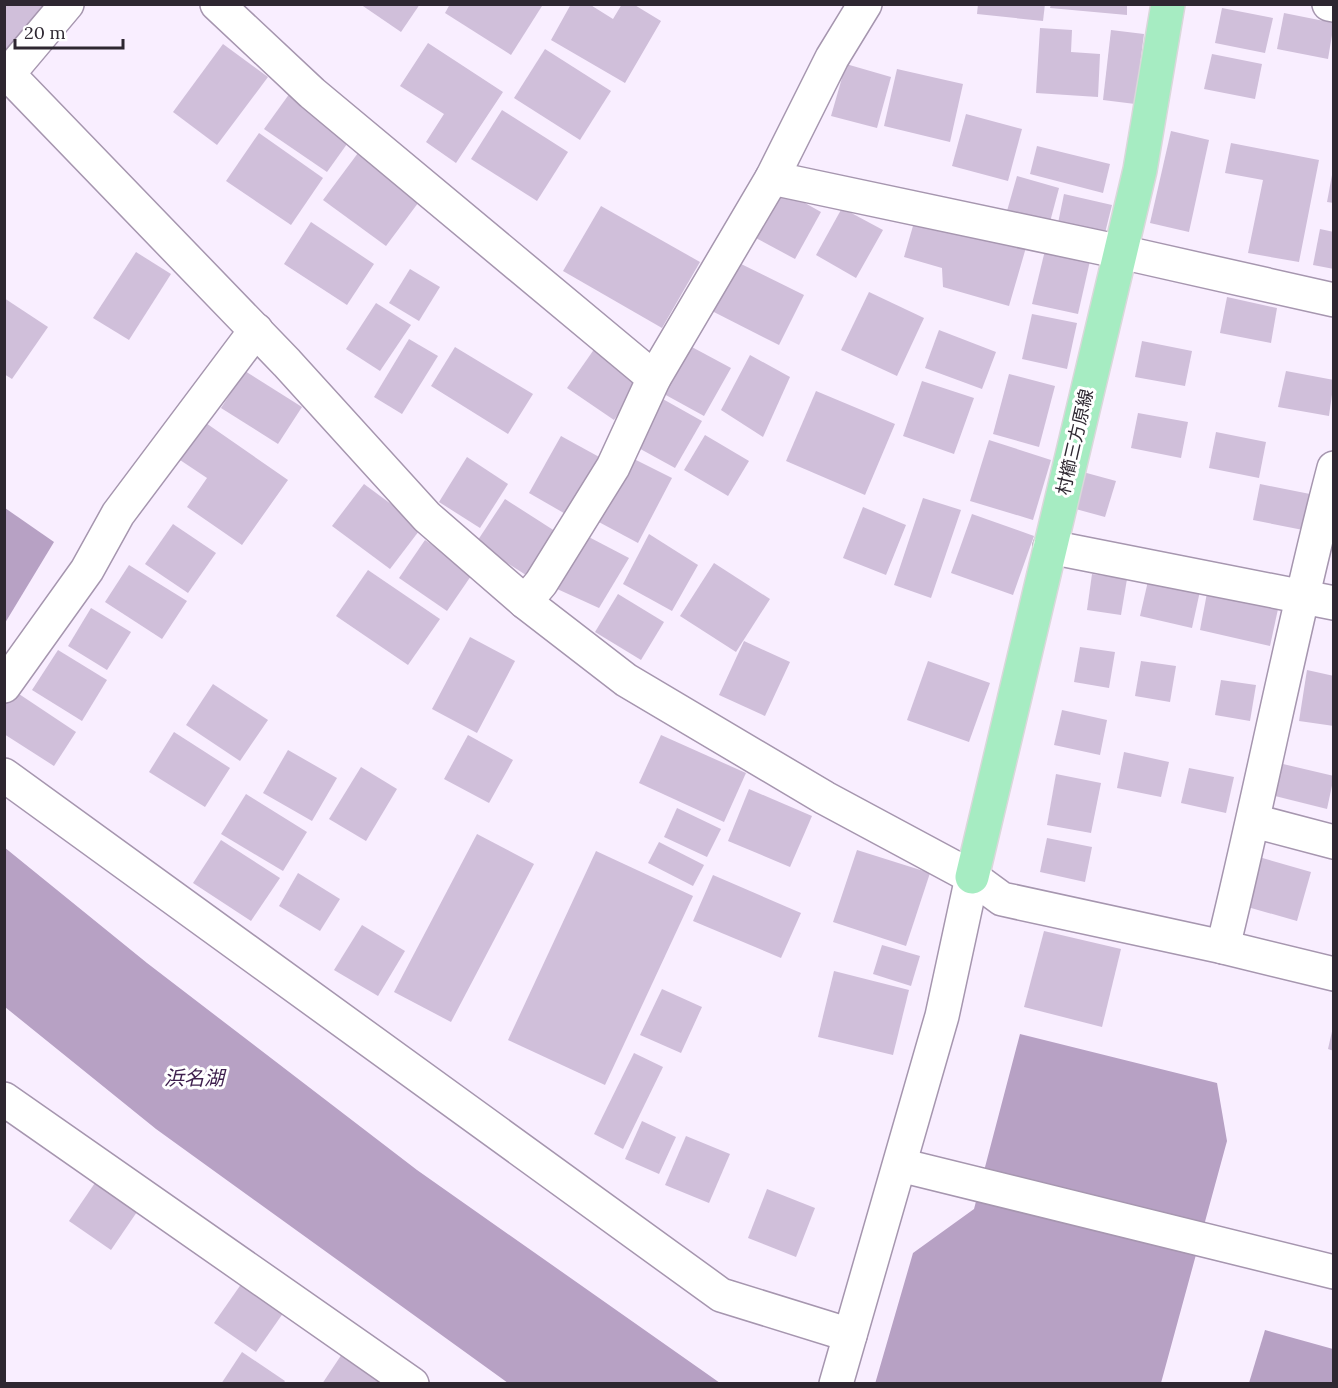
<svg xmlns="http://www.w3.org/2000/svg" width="1338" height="1388" viewBox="0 0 1338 1388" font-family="Lora,'Noto Sans JP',serif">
  <rect width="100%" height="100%" fill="#f9eeff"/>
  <g fill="#b7a1c4">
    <polygon points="5,508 54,542 5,623"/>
    <polygon points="4,847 147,963 417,1170 720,1383 508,1383 156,1129 5,1007"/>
    <polygon points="1020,1034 1217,1083 1227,1141 1161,1383 875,1384 913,1253 974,1209"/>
    <polygon points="1265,1330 1333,1349 1333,1383 1249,1383"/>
  </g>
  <g fill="#d0bfda">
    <polygon points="4,4 45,4 6,52 4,50"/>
    <polygon points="360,4 420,4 401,32"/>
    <polygon points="450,4 539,4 542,6 511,55 445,13"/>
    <polygon points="571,4 589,4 613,19 622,4 633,4 661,21 625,83 551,40"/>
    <polygon points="978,4 1045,4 1043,21 977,14"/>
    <polygon points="1051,4 1127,4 1127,15 1050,8"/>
    <polygon points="1222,8 1273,18 1265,53 1215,43"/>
    <polygon points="1284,13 1334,23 1328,59 1277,49"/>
    <polygon points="1040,28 1072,30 1071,52 1100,54 1098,97 1036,93"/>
    <polygon points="1111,30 1144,34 1135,104 1103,100"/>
    <polygon points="428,43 503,92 456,163 426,142 444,114 400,86"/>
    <polygon points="223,44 268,77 217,145 173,112"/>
    <polygon points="545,49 611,91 580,140 514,98"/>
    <polygon points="1212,54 1262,64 1255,99 1204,89"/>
    <polygon points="846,64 891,77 877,128 831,116"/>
    <polygon points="897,69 963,84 950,142 884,126"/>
    <polygon points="290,93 352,137 327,172 264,129"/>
    <polygon points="502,110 568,152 537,201 471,159"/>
    <polygon points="966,114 1022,129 1008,181 952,166"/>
    <polygon points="1171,131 1209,140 1189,232 1150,223"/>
    <polygon points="259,133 323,178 291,225 226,181"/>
    <polygon points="1231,143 1319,160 1299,262 1248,253 1263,180 1225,173"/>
    <polygon points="1037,146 1110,164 1103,193 1030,174"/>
    <polygon points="358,153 421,199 386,246 323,200"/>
    <polygon points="1332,175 1334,175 1334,203 1327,202"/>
    <polygon points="1017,176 1059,188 1050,222 1007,211"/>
    <polygon points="780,189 821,212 795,259 754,237"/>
    <polygon points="1064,194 1112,205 1104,237 1057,228"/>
    <polygon points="601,206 700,262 662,328 563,271"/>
    <polygon points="842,208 883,230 856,278 816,255"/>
    <polygon points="917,212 1027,244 1009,306 943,287 942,268 904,257"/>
    <polygon points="311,222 374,264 347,305 284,264"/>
    <polygon points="1320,229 1334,232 1334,269 1313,265"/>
    <polygon points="1047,242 1092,252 1078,314 1032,304"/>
    <polygon points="136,252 171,274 129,340 93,318"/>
    <polygon points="733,260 804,295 779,345 708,309"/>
    <polygon points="410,269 440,287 419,321 389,303"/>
    <polygon points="869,292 924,318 897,376 841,350"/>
    <polygon points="1227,297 1277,308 1271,343 1220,333"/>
    <polygon points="4,298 48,327 12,379 4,374"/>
    <polygon points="376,303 411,325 380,371 346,349"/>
    <polygon points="1032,314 1077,323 1067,369 1022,359"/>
    <polygon points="939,330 996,352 982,389 925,368"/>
    <polygon points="409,339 438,356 402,414 374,397"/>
    <polygon points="1142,341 1192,351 1185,386 1135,377"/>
    <polygon points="690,346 731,368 704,416 664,394"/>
    <polygon points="455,347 533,394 508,434 431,386"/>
    <polygon points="595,348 642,381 614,420 567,388"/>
    <polygon points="750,355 790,377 763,437 721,410"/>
    <polygon points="245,371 302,407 278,444 221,408"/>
    <polygon points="1286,371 1334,380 1329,416 1278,407"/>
    <polygon points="1009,374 1055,386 1039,447 993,434"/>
    <polygon points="922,381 974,398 954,454 903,436"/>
    <polygon points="816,391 895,424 865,495 786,461"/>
    <polygon points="661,398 702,421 675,468 635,446"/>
    <polygon points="1138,413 1188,422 1181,458 1131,448"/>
    <polygon points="203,421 288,480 242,545 187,507 207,478 177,458"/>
    <polygon points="1216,432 1266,442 1259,478 1209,468"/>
    <polygon points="705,435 749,461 728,496 684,470"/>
    <polygon points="561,436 601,458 569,516 529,493"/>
    <polygon points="989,440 1051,460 1033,520 970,501"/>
    <polygon points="467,457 508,484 480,528 439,502"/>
    <polygon points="630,457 672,478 638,543 597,521"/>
    <polygon points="1083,472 1116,481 1105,517 1072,508"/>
    <polygon points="364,484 422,527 390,569 332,526"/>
    <polygon points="1260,484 1310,494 1303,530 1253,520"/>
    <polygon points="923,498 961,510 931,598 894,585"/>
    <polygon points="505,499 558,533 529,577 476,543"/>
    <polygon points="863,507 906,525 886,575 843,558"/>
    <polygon points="972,514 1034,536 1013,595 951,573"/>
    <polygon points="173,524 216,553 188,593 145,564"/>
    <polygon points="649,534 698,565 672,611 623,584"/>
    <polygon points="585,535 629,558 599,608 555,588"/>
    <polygon points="425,540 473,573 447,611 399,578"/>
    <polygon points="714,563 770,599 736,652 680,616"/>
    <polygon points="129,565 187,601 162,639 105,602"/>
    <polygon points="368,570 440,619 408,665 336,616"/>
    <polygon points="1092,574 1127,579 1121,615 1087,610"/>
    <polygon points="1148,581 1200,591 1192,628 1140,616"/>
    <polygon points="1207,593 1278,609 1270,646 1200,630"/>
    <polygon points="618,594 664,622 641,660 595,632"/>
    <polygon points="91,608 131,632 107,670 68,646"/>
    <polygon points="470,637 515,661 477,733 432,709"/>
    <polygon points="744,641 790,662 765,716 719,695"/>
    <polygon points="1080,647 1115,652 1109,688 1074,682"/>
    <polygon points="58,650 107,680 82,721 32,690"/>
    <polygon points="928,661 990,683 969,742 907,720"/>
    <polygon points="1141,661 1176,666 1170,702 1135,696"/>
    <polygon points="1307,670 1334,676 1334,726 1299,721"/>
    <polygon points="1221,680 1256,685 1250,721 1215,715"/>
    <polygon points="213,684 268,720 240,761 186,725"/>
    <polygon points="13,690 76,732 54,766 4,734 4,703"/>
    <polygon points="1062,710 1107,720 1100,755 1054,745"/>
    <polygon points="174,732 230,768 205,807 149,772"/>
    <polygon points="468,735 513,760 489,803 444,779"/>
    <polygon points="661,735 746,773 724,822 639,783"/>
    <polygon points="288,750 337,778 312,821 263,793"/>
    <polygon points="1124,752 1169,762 1161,797 1117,788"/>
    <polygon points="1283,764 1334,776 1327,809 1275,796"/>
    <polygon points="361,767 397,789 366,841 329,819"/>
    <polygon points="1189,768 1234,777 1226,813 1181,803"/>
    <polygon points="1056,774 1101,783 1091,833 1047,825"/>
    <polygon points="749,789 812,816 790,867 728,841"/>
    <polygon points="246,794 307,832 283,871 221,834"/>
    <polygon points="677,808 721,829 707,857 664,837"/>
    <polygon points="477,834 534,864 451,1022 394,992"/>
    <polygon points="1047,838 1092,847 1085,882 1040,872"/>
    <polygon points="221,840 280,878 251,921 193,883"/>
    <polygon points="659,842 704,865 693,886 648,863"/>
    <polygon points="857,850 930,873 906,946 833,922"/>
    <polygon points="596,851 693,896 605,1085 508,1040"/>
    <polygon points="1259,857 1311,872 1297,921 1244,906"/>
    <polygon points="298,873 340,899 320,931 279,906"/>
    <polygon points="713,875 801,913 781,958 693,921"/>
    <polygon points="362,925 405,951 378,996 334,970"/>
    <polygon points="1044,931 1121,949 1102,1027 1024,1007"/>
    <polygon points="882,945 920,956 911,986 873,974"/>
    <polygon points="834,971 909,990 893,1055 818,1037"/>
    <polygon points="662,989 702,1007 681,1053 640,1035"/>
    <polygon points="1333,1027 1334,1027 1334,1051 1328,1049"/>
    <polygon points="634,1053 663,1067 623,1149 594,1134"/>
    <polygon points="642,1121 676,1137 659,1174 625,1159"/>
    <polygon points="686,1136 730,1154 709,1203 665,1185"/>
    <polygon points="99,1177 141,1206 111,1250 69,1221"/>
    <polygon points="767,1189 815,1208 796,1257 748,1238"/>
    <polygon points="244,1280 286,1309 256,1352 214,1323"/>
    <polygon points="344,1351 384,1384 322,1384"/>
    <polygon points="242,1352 285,1381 283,1384 221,1384"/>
  </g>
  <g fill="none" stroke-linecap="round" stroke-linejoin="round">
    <g stroke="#a696af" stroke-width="36">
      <g id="minor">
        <polyline points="217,4 312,93 654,378"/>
        <polyline points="1329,4 1334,5"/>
        <polyline points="4,70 287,363 427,517 525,602 626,680 825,798 972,877 1002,899 1223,947 1334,974"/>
        <polyline points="8,74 67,4"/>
        <polyline points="772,178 1121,252 1334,300"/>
        <polyline points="1050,547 1334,603"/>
        <polyline points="525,602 541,583 613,467 654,378 772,178 832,58 865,4"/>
        <polyline points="4,686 87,570 118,514 256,330"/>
        <polyline points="4,775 721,1295 850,1335"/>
        <polyline points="1254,821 1334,842"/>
        <path d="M 1223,947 C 1262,788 1292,627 1334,468"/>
        <polyline points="4,1099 412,1384"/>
        <polyline points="900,1165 1334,1272"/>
        <polyline points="836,1384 942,1016 972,877"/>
      </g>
    </g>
    <g stroke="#d9d8da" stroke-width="36">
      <polyline id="major" points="972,877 1140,170 1168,4"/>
    </g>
    <use href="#minor" stroke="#fff" stroke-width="33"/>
    <use href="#major" stroke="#a6ecc2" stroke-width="33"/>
  </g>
  <g text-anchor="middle" stroke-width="6" stroke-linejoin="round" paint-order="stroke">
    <g font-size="18" fill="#2e2731" stroke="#fff">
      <text transform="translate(1075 442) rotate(-77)" y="6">村櫛三方原線</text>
    </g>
    <g font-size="20" font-style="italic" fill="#3f204e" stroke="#fff">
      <text x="194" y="1085">浜名湖</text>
    </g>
  </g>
  <rect width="1338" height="1388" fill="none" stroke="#2e2731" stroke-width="12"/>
  <path d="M15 39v9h108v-9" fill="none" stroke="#2e2731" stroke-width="3"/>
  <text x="24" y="39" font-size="18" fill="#2e2731" stroke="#ffffff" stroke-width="4.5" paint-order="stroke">20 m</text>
</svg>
